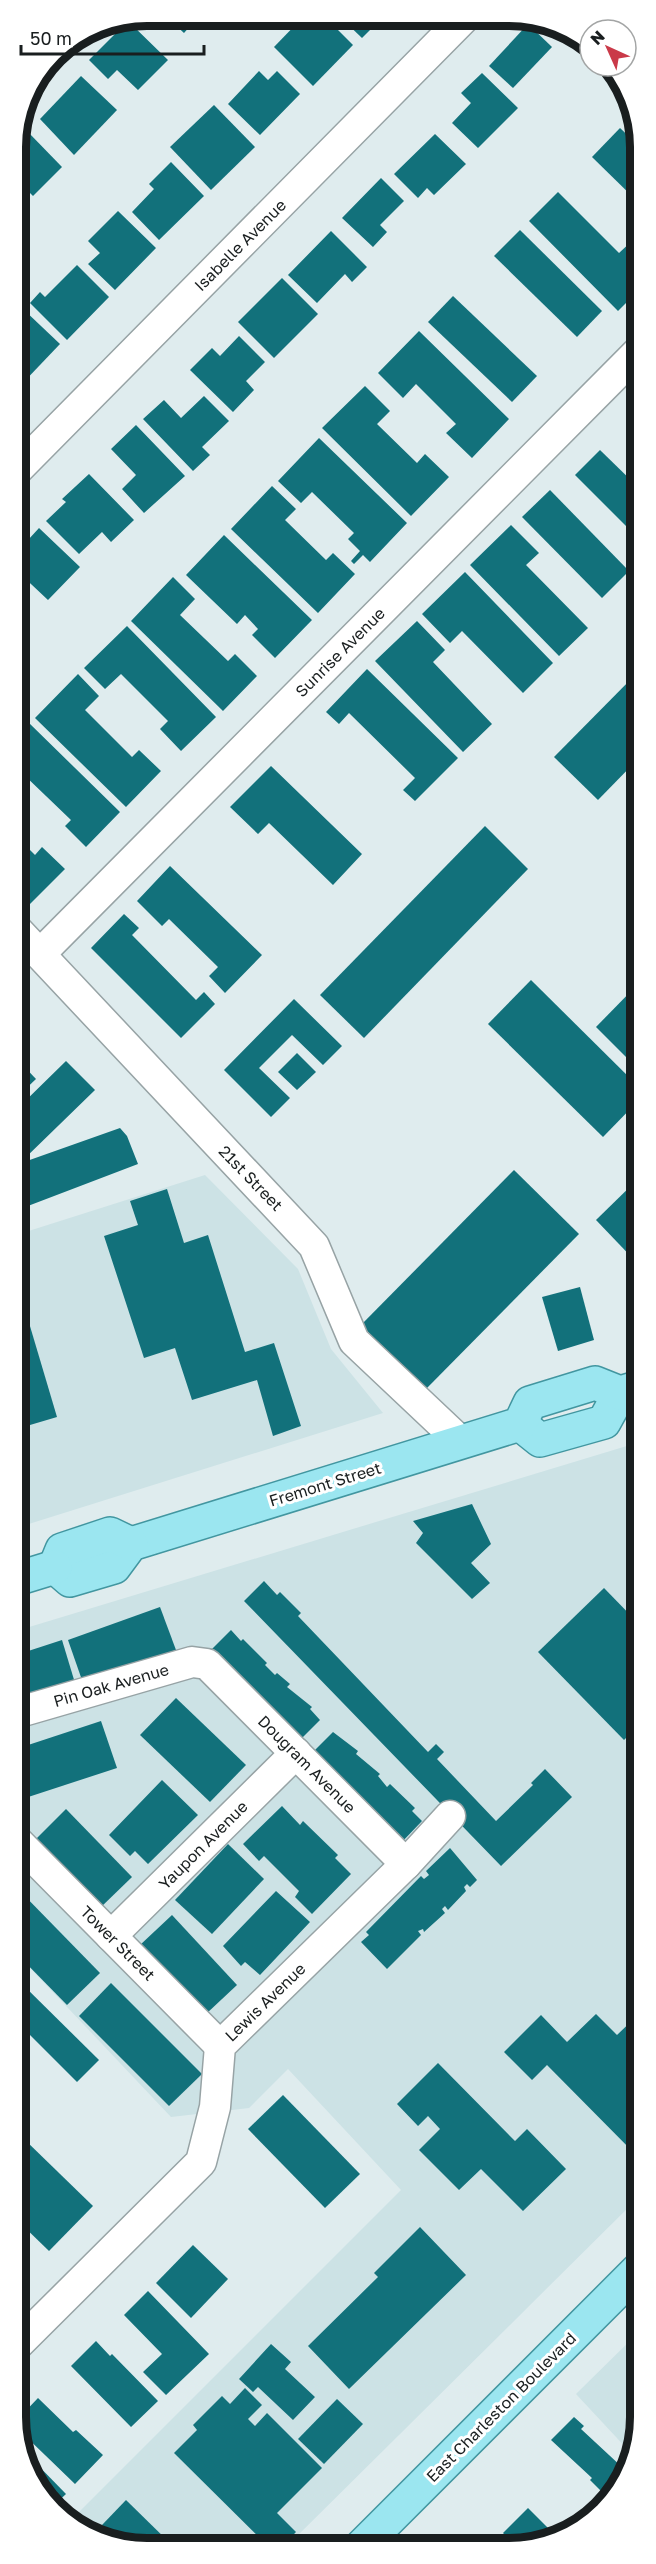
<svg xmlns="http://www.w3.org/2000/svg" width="656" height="2564" viewBox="0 0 656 2564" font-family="'Golos Text',sans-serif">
  <rect width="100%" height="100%" fill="#dfecee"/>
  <g fill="#cce2e5">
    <polygon points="205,1175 298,1269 331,1349 383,1413 16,1528 16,1235"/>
    <polygon points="640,1442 641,2195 286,2547 121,2546 71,2520 401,2190 288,2069 249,2108 171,2117 16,1953 16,1631"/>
    <polygon points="641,2330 641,2426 630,2452 576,2394"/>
  </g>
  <g fill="#12717b">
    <polygon points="152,15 200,15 184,33 172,22 166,29"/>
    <polygon points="304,16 324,16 353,45 313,86 274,47"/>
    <polygon points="339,16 383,17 362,38"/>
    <polygon points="128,21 168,60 138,90 117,70 108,79 89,60"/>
    <polygon points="528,24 552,47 513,88 489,66"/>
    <polygon points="569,36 590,47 590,50 586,53"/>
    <polygon points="259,71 268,80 277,71 300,94 260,135 228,104"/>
    <polygon points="482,73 518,108 478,148 452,123 471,103 461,93"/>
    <polygon points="81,76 117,110 74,155 40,119"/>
    <polygon points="214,105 255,147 211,190 170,147"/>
    <polygon points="633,116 640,129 640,133 628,121"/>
    <polygon points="620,128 640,147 640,204 592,157"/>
    <polygon points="28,132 62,167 33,196 15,178 15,144"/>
    <polygon points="435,134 466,164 434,195 427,188 418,198 394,174"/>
    <polygon points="171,162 204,196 159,240 132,212 154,189 149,184"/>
    <polygon points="381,178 404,201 380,225 387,232 373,247 342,218"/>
    <polygon points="558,192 619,253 633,240 640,246 640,289 618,311 529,221"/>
    <polygon points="118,211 156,248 115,290 88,264 100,253 88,241"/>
    <polygon points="520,230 602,311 577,337 494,256"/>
    <polygon points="331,231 367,267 352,282 345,274 317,303 288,275"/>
    <polygon points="77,265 109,297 67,340 30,303 40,292 45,297"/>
    <polygon points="282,278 318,314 274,358 238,322"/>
    <polygon points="453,296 537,376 512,402 428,322"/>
    <polygon points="22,308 60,344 19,387 15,383 15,314"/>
    <polygon points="419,331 509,419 472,458 446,433 456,424 416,384 403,398 378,373"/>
    <polygon points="239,336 265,362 246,381 254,390 233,412 190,370 212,348 220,356"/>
    <polygon points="365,386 390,411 377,424 417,463 425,454 449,477 411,516 322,428"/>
    <polygon points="204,396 229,421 202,447 210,455 193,471 143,419 164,400 181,418"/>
    <polygon points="136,425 185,476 144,513 122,489 136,475 111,449"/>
    <polygon points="319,438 407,523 370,562 363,555 354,564 351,561 360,551 348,539 354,533 312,492 301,503 278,481"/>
    <polygon points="600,450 640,489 640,540 575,475"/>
    <polygon points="89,474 134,520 111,542 102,532 79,554 46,521 66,502 62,499"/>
    <polygon points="272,486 296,509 285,520 326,560 333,553 355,574 318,613 231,529"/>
    <polygon points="550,490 629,571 602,598 522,517"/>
    <polygon points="511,525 539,553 526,565 588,628 559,656 470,565"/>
    <polygon points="39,528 80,567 48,600 15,569 15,550 17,552"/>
    <polygon points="224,535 312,620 275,658 252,635 258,629 245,615 237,624 186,575"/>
    <polygon points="465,572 553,663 523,693 462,631 450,643 422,614"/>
    <polygon points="173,577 195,599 180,615 228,661 235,654 257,676 223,711 131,621"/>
    <polygon points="15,602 30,616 15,631"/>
    <polygon points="417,621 445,650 433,662 492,724 463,752 375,661"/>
    <polygon points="127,626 216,717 181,751 160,729 168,721 121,674 105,689 84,668"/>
    <polygon points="367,669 458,758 415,801 403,790 415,778 349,713 339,724 326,712"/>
    <polygon points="640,670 640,757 598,800 554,757"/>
    <polygon points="78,674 99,696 85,710 132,757 139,750 161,771 126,807 35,718"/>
    <polygon points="28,722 120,812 86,847 65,826 71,820 21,772 16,779 16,736"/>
    <polygon points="271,766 362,854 333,885 269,823 258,834 230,807"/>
    <polygon points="485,826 528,869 364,1038 320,995"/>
    <polygon points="16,836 35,855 42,847 65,869 30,904 16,890"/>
    <polygon points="170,866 262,955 225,993 209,976 218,967 169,919 162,926 137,901"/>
    <polygon points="124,914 139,928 132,935 196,1000 204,992 215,1004 181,1038 91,948"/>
    <polygon points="531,980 640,1088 640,1099 603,1137 488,1024"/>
    <polygon points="640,982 640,1068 639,1070 596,1027"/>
    <polygon points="294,999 342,1046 323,1065 292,1035 259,1068 290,1098 271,1117 224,1070"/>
    <polygon points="297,1053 316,1072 297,1090 278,1072"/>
    <polygon points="16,1058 36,1079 16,1098"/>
    <polygon points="66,1061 95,1090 22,1161 24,1162 120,1128 127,1136 138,1164 20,1209 16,1205 16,1110"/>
    <polygon points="514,1170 579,1234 426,1389 361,1325"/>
    <polygon points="640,1177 640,1266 596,1220"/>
    <polygon points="167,1189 184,1243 208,1235 245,1352 274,1343 301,1426 273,1436 257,1380 192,1400 175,1348 144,1358 104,1236 138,1225 130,1201"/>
    <polygon points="16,1279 57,1417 30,1425 16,1378"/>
    <polygon points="580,1287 594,1340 558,1351 542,1297"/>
    <polygon points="20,1494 25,1510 16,1513 16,1495"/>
    <polygon points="472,1504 491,1544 471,1563 490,1583 472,1599 416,1543 423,1533 413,1521"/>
    <polygon points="264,1581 277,1595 280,1592 301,1613 298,1616 428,1752 436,1744 444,1752 437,1759 496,1821 533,1785 531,1783 545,1769 572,1797 501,1866 244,1601"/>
    <polygon points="604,1588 640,1625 640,1724 624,1740 538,1652"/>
    <polygon points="160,1607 176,1650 83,1683 68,1640"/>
    <polygon points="231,1630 241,1641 243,1639 267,1663 265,1665 275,1675 277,1673 290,1684 287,1687 312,1707 310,1709 320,1720 295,1745 207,1654"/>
    <polygon points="62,1640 75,1683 16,1701 16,1655"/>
    <polygon points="176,1698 246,1765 210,1802 140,1735"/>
    <polygon points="101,1721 117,1768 16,1801 16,1749"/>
    <polygon points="333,1732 358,1751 356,1754 380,1774 378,1776 387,1787 390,1784 415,1808 412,1811 422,1821 400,1844 307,1758"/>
    <polygon points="162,1780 198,1815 148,1864 135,1851 130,1856 109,1835"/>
    <polygon points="282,1806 300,1825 303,1821 338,1855 335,1858 351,1874 312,1914 295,1897 299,1891 264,1856 259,1861 243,1844"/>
    <polygon points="66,1809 132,1877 99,1909 34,1841"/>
    <polygon points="228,1844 264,1879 212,1934 175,1900"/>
    <polygon points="450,1848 477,1880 470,1887 467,1884 464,1887 466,1891 448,1910 445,1906 442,1909 445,1913 424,1932 423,1929 418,1931 421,1935 387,1969 361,1942 369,1935 366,1932 421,1876 424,1879 429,1875 426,1871"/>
    <polygon points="16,1887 100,1973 67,2005 16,1953"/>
    <polygon points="276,1891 310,1922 260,1975 245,1962 241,1966 223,1946"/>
    <polygon points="172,1915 237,1985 206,2014 139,1946"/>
    <polygon points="16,1978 99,2060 77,2082 16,2021"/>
    <polygon points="111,1983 202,2074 169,2106 79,2016"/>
    <polygon points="641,2012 641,2160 547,2065 532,2080 504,2052 541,2015 567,2042 596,2014 617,2035"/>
    <polygon points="438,2063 515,2141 527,2129 566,2169 523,2211 481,2169 459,2190 419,2150 440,2129 428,2116 418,2126 397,2104"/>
    <polygon points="283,2095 360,2174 325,2208 248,2129"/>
    <polygon points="23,2138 93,2206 49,2251 16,2219 16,2145"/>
    <polygon points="420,2227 466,2275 349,2389 308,2346 378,2277 374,2273"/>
    <polygon points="193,2245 228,2279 191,2318 156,2283"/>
    <polygon points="148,2291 209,2354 166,2395 143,2372 162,2354 124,2315"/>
    <polygon points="96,2341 110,2356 112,2354 158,2401 131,2427 71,2366"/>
    <polygon points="271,2344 291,2362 285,2369 315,2397 293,2420 258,2387 253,2392 239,2379"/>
    <polygon points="245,2388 262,2405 248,2419 255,2426 267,2413 322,2468 277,2513 296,2532 281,2547 269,2547 174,2453 197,2430 193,2425 222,2396 230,2404"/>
    <polygon points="38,2398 73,2432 76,2430 103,2455 75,2484 16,2427 16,2421"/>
    <polygon points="337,2399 363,2424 324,2464 298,2439"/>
    <polygon points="574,2417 584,2426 581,2429 623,2468 610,2500 590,2480 592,2478 551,2440"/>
    <polygon points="641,2422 641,2426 632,2446 624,2439"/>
    <polygon points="25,2452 66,2494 52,2507"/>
    <polygon points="126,2500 174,2547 124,2546 102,2525"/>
    <polygon points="528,2508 558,2538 527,2548 517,2548 503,2533"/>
  </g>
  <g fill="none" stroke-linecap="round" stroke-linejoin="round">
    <g stroke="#97a3a5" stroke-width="33">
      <g id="street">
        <polyline points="15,472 465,17"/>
        <polyline points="16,929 314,1246 354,1341 461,1442"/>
        <polyline points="40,954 640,350"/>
        <polyline points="16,1713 192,1662 207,1664 406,1864"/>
        <polyline points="16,1840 220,2046"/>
        <polyline points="111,1936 296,1753"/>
        <polyline points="16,2346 201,2162 215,2107 220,2046 406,1864 450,1816"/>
      </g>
    </g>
    <g stroke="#4296a0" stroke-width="36">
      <g id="primary">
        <polyline points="520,1424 540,1440 604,1422 620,1393"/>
        <polyline points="55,1567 70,1580 114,1567 131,1544 520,1424 530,1403 595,1383 620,1393 640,1387"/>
        <polyline points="55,1567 62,1550 110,1534 131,1544"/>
        <polyline points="16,1579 55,1567"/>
        <polyline points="361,2547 641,2267"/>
      </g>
    </g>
    <use href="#street" stroke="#fff" stroke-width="30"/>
    <use href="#primary" stroke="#9be6f0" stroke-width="33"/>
  </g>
  <g text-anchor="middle" stroke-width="6" stroke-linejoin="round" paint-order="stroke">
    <g font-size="16" fill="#191e1f" stroke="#fff">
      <text transform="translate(240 245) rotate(-45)" y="6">Isabelle Avenue</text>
      <text transform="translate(340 652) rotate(-45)" y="6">Sunrise Avenue</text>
      <text transform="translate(251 1178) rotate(46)" y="6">21st Street</text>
      <text transform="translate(325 1484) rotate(-17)" y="6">Fremont Street</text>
      <text transform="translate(111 1685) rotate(-16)" y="6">Pin Oak Avenue</text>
      <text transform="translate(307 1764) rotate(45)" y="6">Dougram Avenue</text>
      <text transform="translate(203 1845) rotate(-45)" y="6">Yaupon Avenue</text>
      <text transform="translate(118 1943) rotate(45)" y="6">Tower Street</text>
      <text transform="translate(265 2002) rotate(-44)" y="6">Lewis Avenue</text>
      <text transform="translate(501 2407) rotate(-45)" y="6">East Charleston Boulevard</text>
    </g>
  </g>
  <path d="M0 0H656V2564H0ZM147 26H509A121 121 0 0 1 630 147V2417A121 121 0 0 1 509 2538H147A121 121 0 0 1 26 2417V147A121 121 0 0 1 147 26Z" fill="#fff" fill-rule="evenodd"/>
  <path fill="none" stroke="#191e1f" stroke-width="8" d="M147 26H509A121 121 0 0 1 630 147V2417A121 121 0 0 1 509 2538H147A121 121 0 0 1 26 2417V147A121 121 0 0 1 147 26Z"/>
  <g transform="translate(608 48) rotate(315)"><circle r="28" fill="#ffffff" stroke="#a3a5a5" stroke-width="1.5"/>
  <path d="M0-4.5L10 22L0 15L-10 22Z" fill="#ca3a49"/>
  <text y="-9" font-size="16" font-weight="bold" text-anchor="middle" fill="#191e1f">N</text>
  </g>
  <path d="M21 45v9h183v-9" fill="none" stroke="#191e1f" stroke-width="3"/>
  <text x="30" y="45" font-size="18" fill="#191e1f" stroke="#ffffff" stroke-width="4.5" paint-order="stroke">50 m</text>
</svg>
